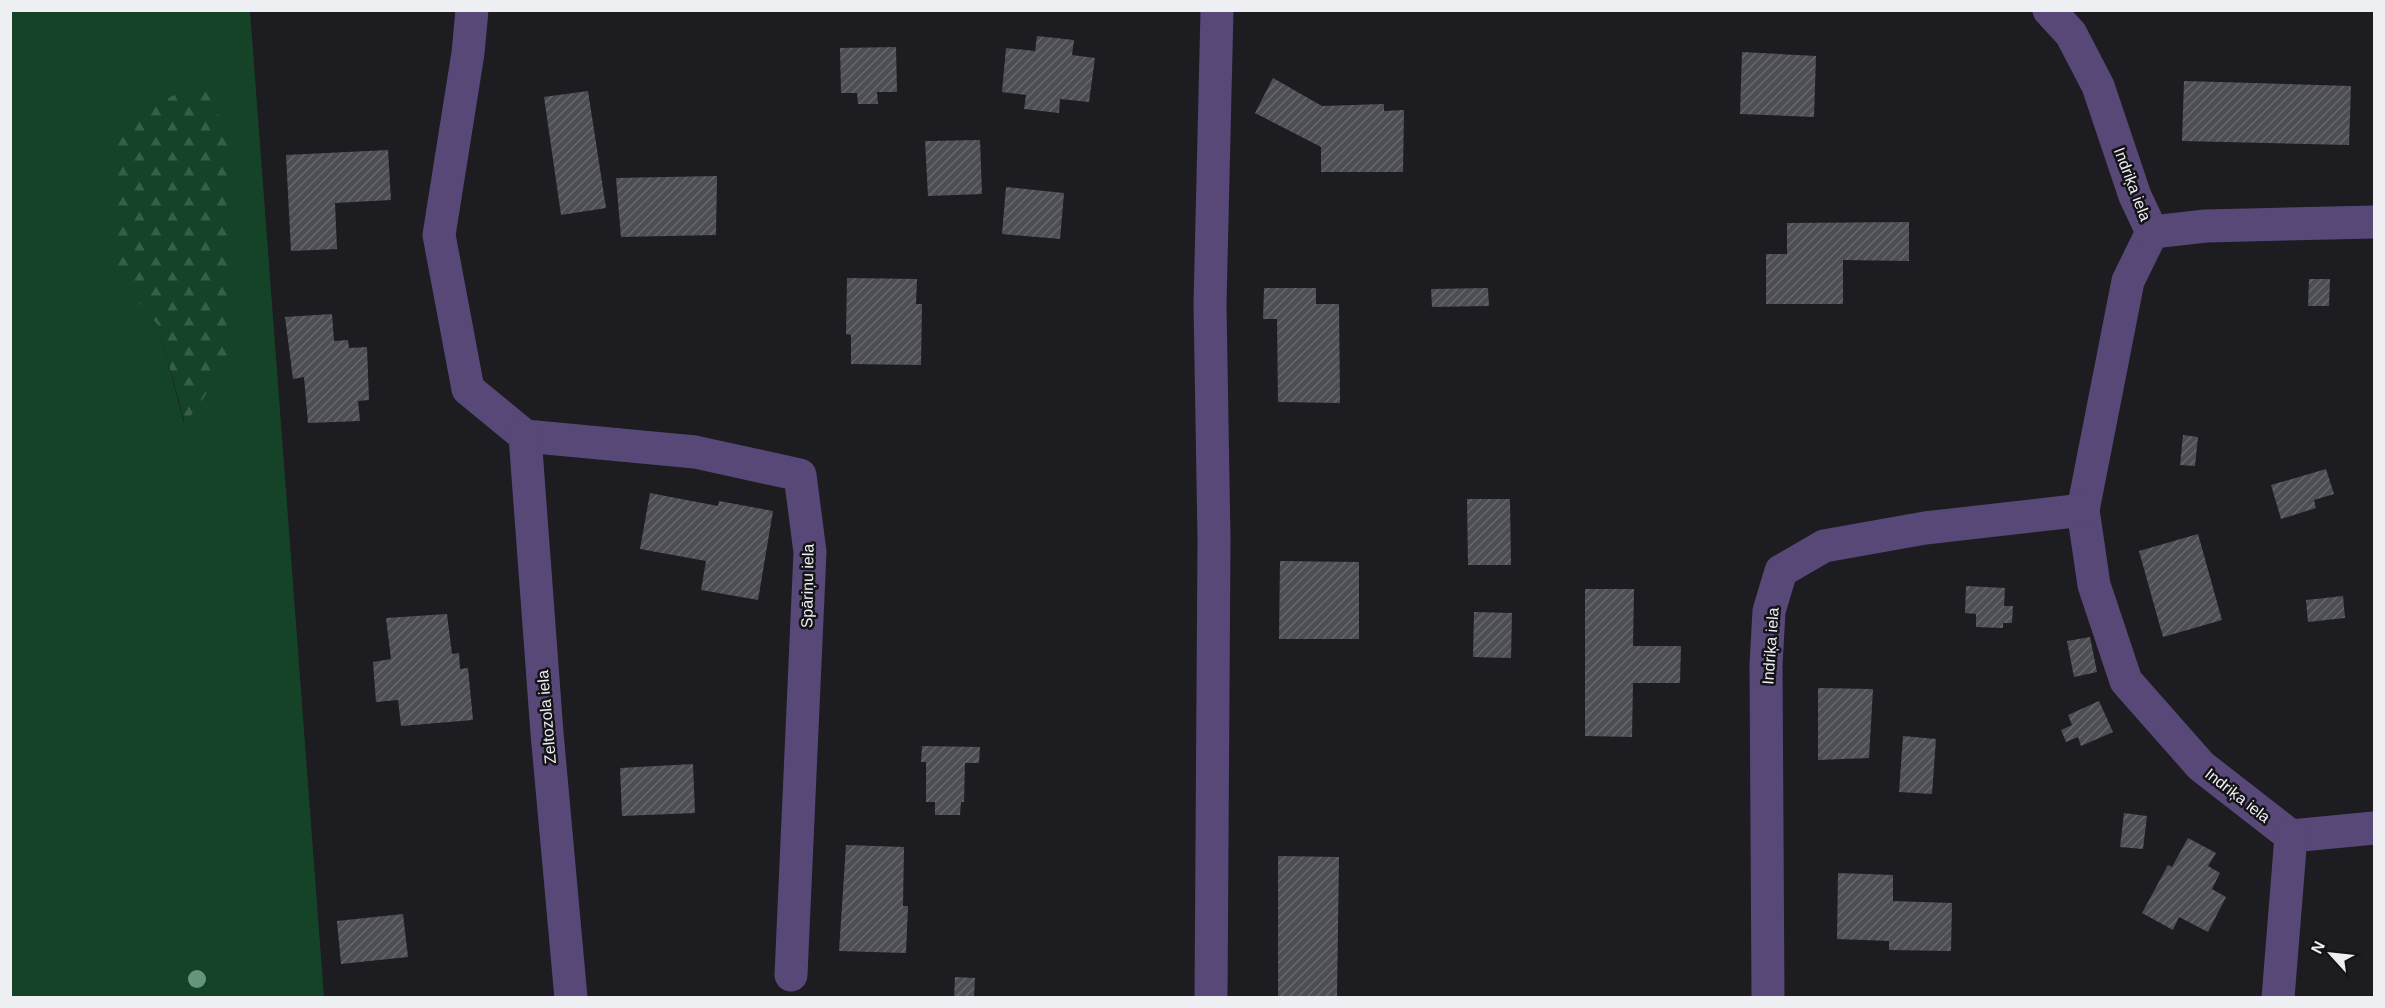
<svg xmlns="http://www.w3.org/2000/svg" width="2385" height="1008" viewBox="0 0 2385 1008" font-family="Helvetica,sans-serif">
  <defs>
    <pattern id="forest-firs" width="22" height="20" patternUnits="userSpaceOnUse" patternTransform="scale(1.5)"><rect width="22" height="20" fill="#154328"/><path d="M5 1l3.5 6h-7zM16 11l3.5 6h-7z" fill="#375e48"/></pattern>
    <pattern id="building-hatch" width="6" height="6" patternUnits="userSpaceOnUse" patternTransform="scale(1.5)"><rect width="6" height="6" fill="#4d4e53"/><path d="M-1 1l2-2M0 6l6-6M5 7l2-2" fill="none" stroke="#67686c"/></pattern>
  </defs>
  <rect width="100%" height="100%" fill="#1c1c21"/>
  <path fill="#154328" fill-rule="evenodd" d="M 10,11 L 250,11 L 324,997 L 11,997 ZM 158,325 L 233,356 L 184,423 Z"/>
  <polygon fill="url(#forest-firs)" points="205,80 230,146 233,356 185,424 158,325 117,276 113,125"/>
  <g fill="url(#building-hatch)">
    <polygon points="1037,36 1074,40 1072,55 1095,58 1089,102 1060,99 1059,113 1024,109 1026,95 1002,92 1006,48 1035,51"/>
    <polygon points="896,47 897,92 877,92 878,104 858,104 857,93 841,93 840,48"/>
    <polygon points="1742,52 1816,56 1814,117 1740,114"/>
    <polygon points="1273,78 1322,106 1384,104 1384,111 1404,110 1403,172 1321,172 1321,147 1255,113"/>
    <polygon points="2184,81 2351,86 2349,145 2182,141"/>
    <polygon points="588,91 606,208 561,215 544,97"/>
    <polygon points="980,140 982,194 928,196 925,141"/>
    <polygon points="388,150 391,200 335,203 337,249 291,251 286,155"/>
    <polygon points="717,176 716,235 621,237 616,178"/>
    <polygon points="1006,187 1064,193 1060,239 1002,234"/>
    <polygon points="1909,222 1909,261 1843,260 1843,304 1766,304 1766,254 1787,254 1787,223"/>
    <polygon points="847,278 917,279 916,304 922,304 921,365 851,364 851,335 846,334"/>
    <polygon points="2309,279 2330,279 2329,306 2308,306"/>
    <polygon points="1264,288 1316,288 1316,304 1339,304 1340,403 1278,402 1277,319 1263,319"/>
    <polygon points="1488,288 1489,306 1432,307 1431,289"/>
    <polygon points="332,314 334,341 348,340 349,348 367,347 369,400 358,401 360,421 308,423 304,377 293,379 285,317"/>
    <polygon points="2183,435 2198,437 2195,466 2180,465"/>
    <polygon points="2326,469 2334,494 2314,500 2316,508 2281,519 2271,485"/>
    <polygon points="650,493 718,506 719,501 773,511 758,600 701,590 706,561 640,549"/>
    <polygon points="1467,499 1510,499 1511,565 1468,565"/>
    <polygon points="2198,534 2222,620 2163,637 2139,551"/>
    <polygon points="1280,561 1359,562 1359,639 1279,639"/>
    <polygon points="1966,586 2005,588 2004,606 2013,606 2012,623 2003,623 2003,628 1976,627 1976,614 1965,613"/>
    <polygon points="1585,589 1634,589 1633,646 1681,646 1680,683 1633,683 1632,737 1585,736"/>
    <polygon points="2343,596 2345,618 2308,622 2306,600"/>
    <polygon points="1474,612 1512,613 1511,658 1473,657"/>
    <polygon points="447,614 452,654 459,653 460,669 468,668 473,720 401,726 398,700 376,702 373,662 391,659 386,618"/>
    <polygon points="2090,637 2097,672 2074,677 2067,641"/>
    <polygon points="1818,688 1873,689 1869,758 1818,760"/>
    <polygon points="2099,701 2113,732 2081,746 2078,737 2066,742 2061,730 2072,725 2068,715"/>
    <polygon points="1903,736 1936,739 1932,794 1899,792"/>
    <polygon points="922,746 980,747 979,763 965,763 964,802 961,802 960,815 935,815 935,802 926,802 926,762 921,762"/>
    <polygon points="693,764 695,813 622,816 620,768"/>
    <polygon points="2124,813 2147,816 2143,849 2120,847"/>
    <polygon points="2188,838 2216,853 2208,866 2220,873 2212,889 2226,897 2208,932 2179,917 2173,930 2142,913 2168,865 2172,867"/>
    <polygon points="846,845 904,847 903,906 908,906 906,953 839,951"/>
    <polygon points="1278,856 1339,857 1337,998 1278,998"/>
    <polygon points="1838,873 1893,875 1893,901 1952,903 1951,951 1889,950 1889,941 1837,939"/>
    <polygon points="403,914 408,957 341,964 337,921"/>
    <polygon points="955,977 975,978 974,998 954,998"/>
  </g>
  <g fill="none" stroke-linecap="round" stroke-linejoin="round">
    <g stroke="#574877" stroke-width="33">
      <polyline points="472,10 468,53 439,235 468,389 525,436"/>
      <polyline points="2049,10 2071,34 2098,86 2135,196 2152,232"/>
      <polyline points="2152,232 2128,281 2083,510 2094,585 2126,681 2201,766 2291,836"/>
      <polyline points="2152,232 2206,226 2374,222"/>
      <polyline points="525,436 695,452 800,475 810,552 791,975"/>
      <polyline points="525,436 547,733 571,998"/>
      <polyline points="2291,836 2374,828"/>
      <polyline points="1211,998 1214,539 1210,304 1217,10"/>
      <polyline points="1768,998 1766,665 1769,611 1781,571 1824,546 1925,528 2083,510"/>
      <polyline points="2278,998 2291,836"/>
    </g>
  </g>
  <circle fill="#669679" cx="197" cy="979" r="9"/>
  <g text-anchor="middle" stroke-width="5" stroke-linejoin="round" paint-order="stroke">
    <g font-size="16" fill="#eeeff2" stroke="#131318">
      <text transform="translate(2133 184) rotate(69)" y="6">Indriķa iela</text>
      <text transform="translate(807 586) rotate(-89)" y="6">Spāriņu iela</text>
      <text transform="translate(1770 646) rotate(-86)" y="6">Indriķa iela</text>
      <text transform="translate(546 717) rotate(-95)" y="6">Zeltozola iela</text>
      <text transform="translate(2238 795) rotate(38)" y="6">Indriķa iela</text>
    </g>
  </g>
  <rect width="2385" height="1008" fill="none" stroke="#eeeff2" stroke-width="24"/>
  <g transform="translate(2331 954) rotate(297)" stroke="#131318" stroke-width="4.5" paint-order="stroke">
  <path d="M0-4.5L10 22L0 15L-10 22Z" fill="#eeeff2"/>
  <text y="-9" font-size="16" font-weight="bold" text-anchor="middle" fill="#eeeff2">N</text>
  </g>
</svg>
